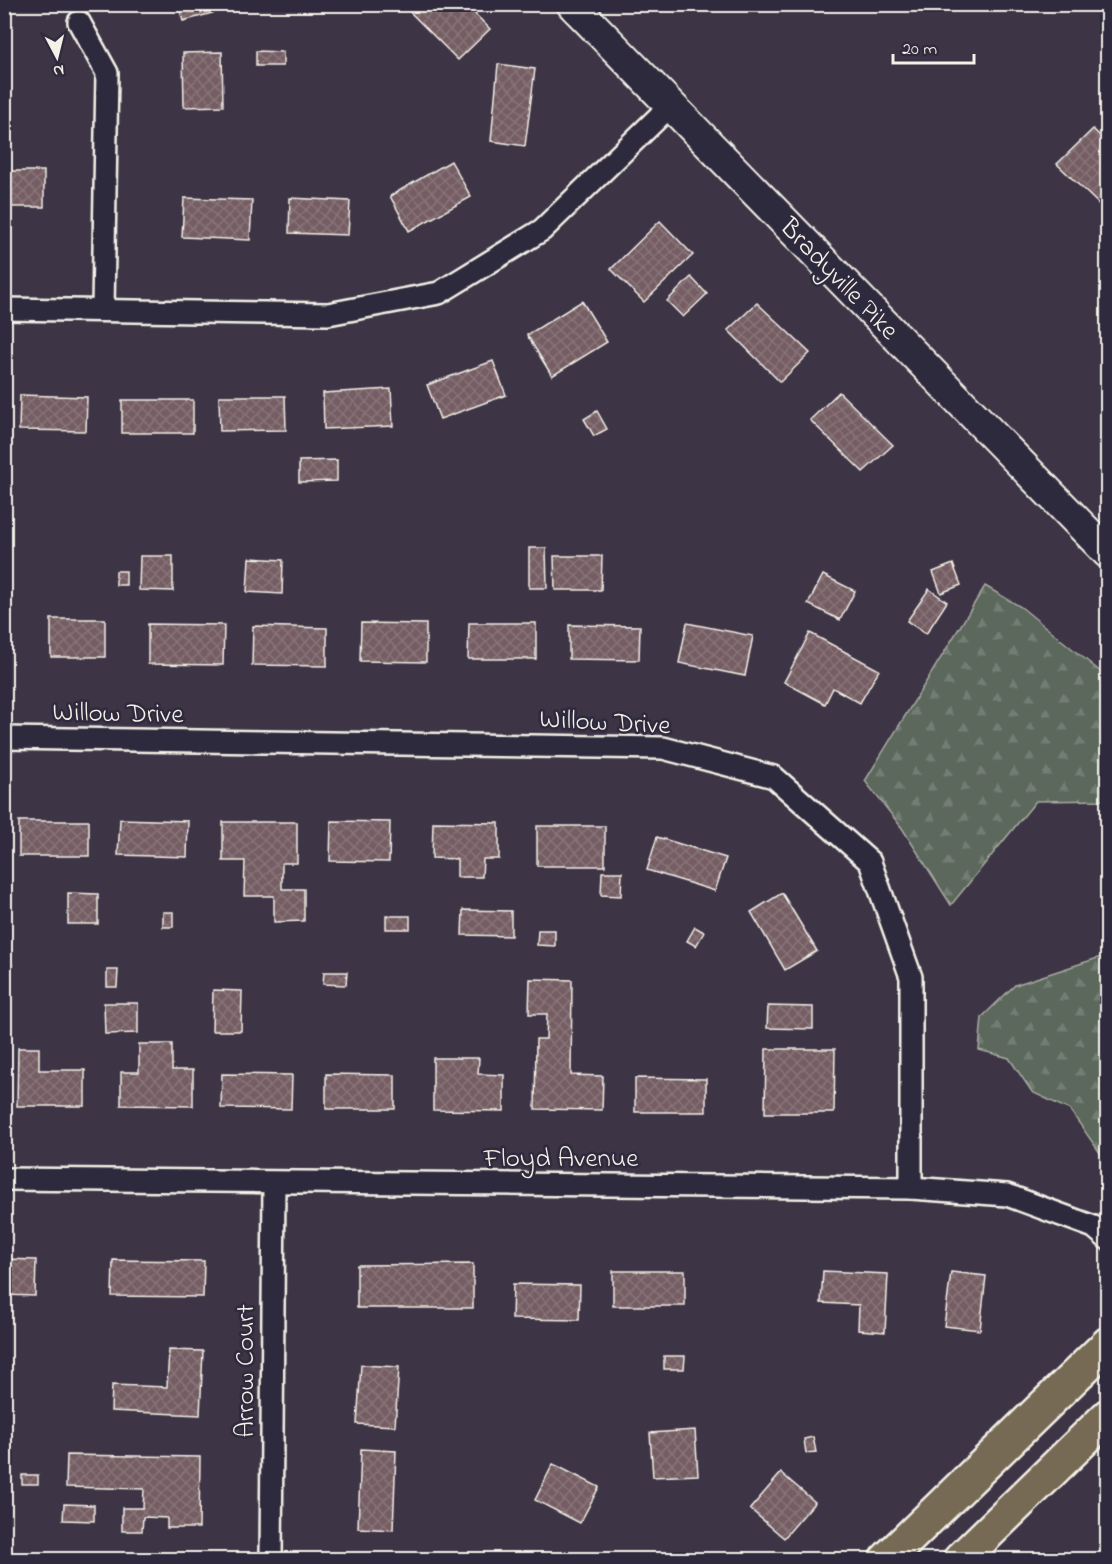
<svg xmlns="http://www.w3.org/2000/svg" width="1112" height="1564" viewBox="0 0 1112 1564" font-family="'Indie Flower',sans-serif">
  <defs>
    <pattern id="forest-firs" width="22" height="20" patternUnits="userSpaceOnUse" patternTransform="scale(1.5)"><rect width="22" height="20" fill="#5b675c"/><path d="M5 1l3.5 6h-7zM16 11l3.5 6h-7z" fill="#737d73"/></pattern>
    <pattern id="building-cross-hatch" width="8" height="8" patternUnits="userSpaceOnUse" patternTransform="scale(1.5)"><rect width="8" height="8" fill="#745d63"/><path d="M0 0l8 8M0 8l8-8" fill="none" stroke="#887579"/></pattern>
  </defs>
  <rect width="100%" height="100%" fill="#3d3445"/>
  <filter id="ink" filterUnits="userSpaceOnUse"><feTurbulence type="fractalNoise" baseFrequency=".0167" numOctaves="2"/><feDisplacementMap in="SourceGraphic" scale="12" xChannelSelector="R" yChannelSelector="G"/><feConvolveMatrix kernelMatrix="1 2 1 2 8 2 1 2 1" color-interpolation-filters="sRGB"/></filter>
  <g filter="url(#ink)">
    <g fill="url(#forest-firs)" stroke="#a8aca2" stroke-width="1.5">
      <polygon points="985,586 1021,607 1107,677 1107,800 1036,801 951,905 902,828 865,781"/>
      <polygon points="1107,955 1108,955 1107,1163 1070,1110 1032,1092 1009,1058 979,1050 982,1017 1015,985"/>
    </g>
    <g fill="url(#building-cross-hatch)" stroke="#f4f1e8" stroke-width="1.5">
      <polygon points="178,4 214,4 216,12 183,21"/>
      <polygon points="418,4 465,4 490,29 458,60 410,12"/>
      <polygon points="256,51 283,52 283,66 256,66"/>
      <polygon points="222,52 223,106 184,107 183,53"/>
      <polygon points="498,64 535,69 525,146 491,141"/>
      <polygon points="1093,129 1108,144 1108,213 1057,164"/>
      <polygon points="451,161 471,197 409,231 390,196"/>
      <rect x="4" y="171" width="40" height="36"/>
      <polygon points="184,198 252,200 250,240 182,237"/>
      <polygon points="290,198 350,201 348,235 289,233"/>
      <polygon points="660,221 693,255 644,302 611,269"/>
      <polygon points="691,277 707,294 683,317 667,301"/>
      <polygon points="582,301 607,342 552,376 527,335"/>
      <polygon points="757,303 810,353 780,382 728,330"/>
      <polygon points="493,361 506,395 440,419 427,385"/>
      <polygon points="391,389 393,426 324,429 323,393"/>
      <polygon points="839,392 893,445 863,472 810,420"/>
      <polygon points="20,395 87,397 86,431 19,430"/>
      <polygon points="219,396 285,396 286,430 220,431"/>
      <rect x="122" y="400" width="71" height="33"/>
      <polygon points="597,411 607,429 594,436 584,419"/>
      <polygon points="337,460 337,481 299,482 299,461"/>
      <polygon points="529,548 546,548 547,588 529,588"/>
      <polygon points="140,556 173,556 173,591 139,590"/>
      <polygon points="554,556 602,556 601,590 555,590"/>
      <polygon points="249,558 283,560 282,594 247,592"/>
      <polygon points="953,564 961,585 941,593 933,572"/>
      <rect x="116" y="571" width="10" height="14"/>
      <polygon points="823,575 855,591 840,620 808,604"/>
      <polygon points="929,589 947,602 926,634 907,621"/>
      <rect x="51" y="619" width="54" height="38"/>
      <polygon points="361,623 426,624 426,662 360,661"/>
      <polygon points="469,623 536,623 536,659 468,659"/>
      <polygon points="687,623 753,636 745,676 679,663"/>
      <polygon points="148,624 224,625 223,665 148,664"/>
      <polygon points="569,625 640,626 639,660 569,659"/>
      <polygon points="253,626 327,628 327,666 252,665"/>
      <polygon points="810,633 879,670 860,703 833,688 825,704 784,682"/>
      <polygon points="120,819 188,821 187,857 118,855"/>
      <rect x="19" y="821" width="70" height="35"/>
      <polygon points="331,821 390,822 389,862 330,861"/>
      <polygon points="223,822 297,822 297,863 282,863 282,889 304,889 304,921 274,922 274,896 244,896 245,861 223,861"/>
      <polygon points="433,822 499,823 499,859 483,859 482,877 457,877 457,859 432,858"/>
      <rect x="537" y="826" width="68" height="40"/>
      <polygon points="657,837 726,858 715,891 647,870"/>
      <polygon points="602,872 622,872 621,896 601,895"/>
      <polygon points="68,893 98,894 98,924 68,924"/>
      <polygon points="782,893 817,951 785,970 751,912"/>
      <polygon points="463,910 511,911 511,936 462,935"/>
      <rect x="163" y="912" width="10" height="15"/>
      <rect x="386" y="916" width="24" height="13"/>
      <polygon points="695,927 704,932 696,946 687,941"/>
      <polygon points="538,930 555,930 555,946 537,945"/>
      <rect x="4" y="964" width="8" height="15"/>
      <polygon points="107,970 118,970 117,987 107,987"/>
      <polygon points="324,972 347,972 346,985 323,984"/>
      <polygon points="530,979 572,980 571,1075 603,1076 602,1110 535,1109 536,1039 546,1039 547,1014 529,1014"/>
      <polygon points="213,990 242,991 241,1031 212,1031"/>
      <polygon points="104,1003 138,1003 138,1033 105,1034"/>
      <polygon points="768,1006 813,1007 813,1029 767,1028"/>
      <polygon points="139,1044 172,1044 172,1070 193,1070 193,1106 121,1105 121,1072 139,1072"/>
      <polygon points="18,1048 39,1048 39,1070 85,1070 85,1106 17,1106"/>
      <polygon points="766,1049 835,1049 834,1113 765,1113"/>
      <polygon points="433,1058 479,1058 478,1074 504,1075 504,1111 433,1110"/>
      <polygon points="222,1074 292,1075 291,1109 221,1108"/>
      <polygon points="326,1074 395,1075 395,1109 326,1109"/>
      <polygon points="635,1078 706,1079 706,1112 635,1112"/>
      <polygon points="4,1259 36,1260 35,1296 4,1295"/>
      <polygon points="113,1260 204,1261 203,1297 112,1296"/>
      <polygon points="473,1264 473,1308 357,1308 357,1265"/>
      <rect x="613" y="1271" width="72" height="35"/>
      <polygon points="823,1271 888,1274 885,1332 858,1330 859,1305 821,1303"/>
      <polygon points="951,1272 986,1276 980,1330 944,1326"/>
      <polygon points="513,1284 580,1285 579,1320 512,1319"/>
      <polygon points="169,1350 203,1351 200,1415 111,1411 112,1385 167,1387"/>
      <polygon points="664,1356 685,1356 684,1369 664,1369"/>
      <polygon points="361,1365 399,1367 395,1426 357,1424"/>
      <polygon points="695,1430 698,1475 653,1477 650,1433"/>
      <polygon points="813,1437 816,1452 806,1453 804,1439"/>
      <polygon points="361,1449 396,1451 393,1530 358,1528"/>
      <polygon points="67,1455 200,1457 199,1528 167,1528 167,1518 143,1517 142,1531 122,1531 122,1508 143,1508 144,1489 66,1487"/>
      <polygon points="553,1464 599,1487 580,1523 535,1500"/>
      <polygon points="781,1473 815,1502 784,1538 750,1509"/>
      <rect x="22" y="1475" width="16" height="9"/>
      <polygon points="64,1504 94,1505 94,1521 63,1520"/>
      <polygon points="142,1554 181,1556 181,1560 142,1560"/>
    </g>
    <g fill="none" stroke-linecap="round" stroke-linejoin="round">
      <g stroke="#f4f1e8" stroke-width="26">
        <g id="street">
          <polyline points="79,22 107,73 103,309"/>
          <polyline points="4,309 328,314 439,293 542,230 671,105"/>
          <polyline points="4,738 663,748 774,777 870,862 911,977 911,1188"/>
          <polyline points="4,1179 911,1188 1007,1195 1094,1227 1108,1239"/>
          <polyline points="271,1560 274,1183"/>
        </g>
      </g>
      <g stroke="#f4f1e8" stroke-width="34">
        <polyline id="secondary" points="572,4 1108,553"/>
      </g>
      <g stroke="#f4f1e8" stroke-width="38">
        <g id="highway">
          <polyline points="886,1560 1108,1344"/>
          <polyline points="960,1560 1108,1416"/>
        </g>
      </g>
      <use href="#street" stroke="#2f2a3d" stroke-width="21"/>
      <use href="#secondary" stroke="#2f2a3d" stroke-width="30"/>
      <use href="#highway" stroke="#766a54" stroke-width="33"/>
    </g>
  </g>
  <g text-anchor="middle" stroke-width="5" stroke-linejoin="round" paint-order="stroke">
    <g font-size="27" fill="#f4f1e8" stroke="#2f2a3d">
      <text transform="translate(840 278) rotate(46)" y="9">Bradyville Pike</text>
      <text transform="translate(118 712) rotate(1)" y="9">Willow Drive</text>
      <text transform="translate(605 721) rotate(3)" y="9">Willow Drive</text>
      <text x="561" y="1166">Floyd Avenue</text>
      <text transform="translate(244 1371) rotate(-90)" y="9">Arrow Court</text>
    </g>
  </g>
  <rect width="1112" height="1564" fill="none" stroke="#2f2a3d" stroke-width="24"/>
  <rect x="12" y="12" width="1088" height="1540" fill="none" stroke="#f4f1e8" stroke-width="2" filter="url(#ink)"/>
  <g transform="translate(57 57) rotate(173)" stroke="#2f2a3d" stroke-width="4.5" paint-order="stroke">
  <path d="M0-4.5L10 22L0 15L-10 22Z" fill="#f4f1e8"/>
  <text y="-9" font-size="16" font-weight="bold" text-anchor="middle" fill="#f4f1e8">N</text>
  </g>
  <path d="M893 54v9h81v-9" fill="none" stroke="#f4f1e8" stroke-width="3"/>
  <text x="902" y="54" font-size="18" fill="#f4f1e8" stroke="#2f2a3d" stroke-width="4.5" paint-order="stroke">20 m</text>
</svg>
